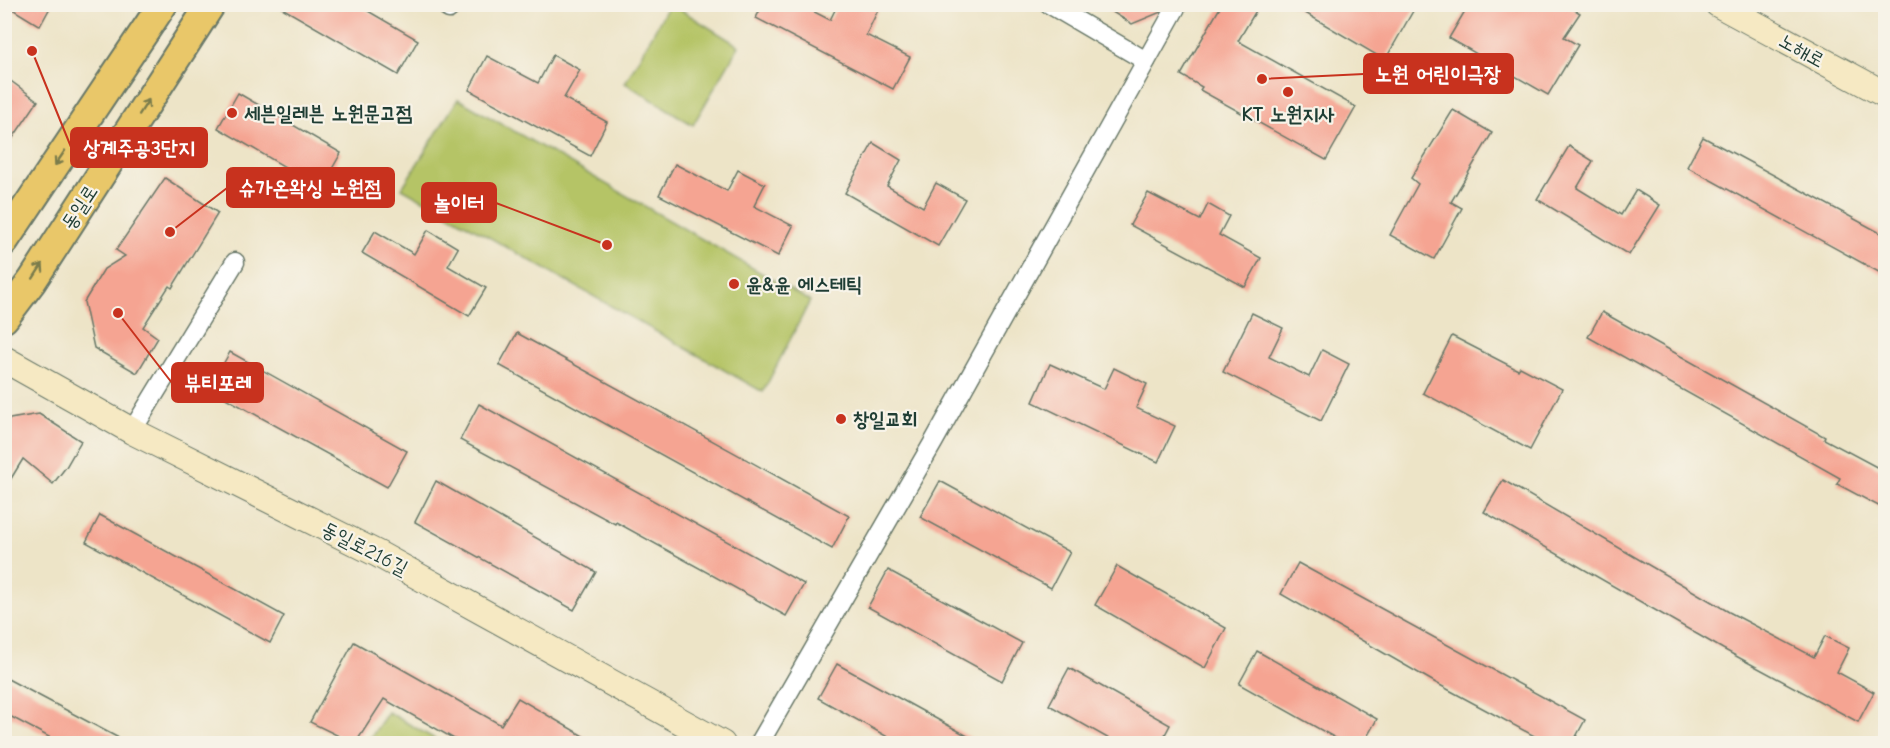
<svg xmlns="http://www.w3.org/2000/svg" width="1890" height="748" viewBox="0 0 1890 748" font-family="'Comic Neue','Poor Story',sans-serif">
  <rect width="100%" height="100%" fill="#f7f3e8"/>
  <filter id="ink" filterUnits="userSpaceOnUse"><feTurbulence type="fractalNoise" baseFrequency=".0167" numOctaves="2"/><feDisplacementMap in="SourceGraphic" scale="12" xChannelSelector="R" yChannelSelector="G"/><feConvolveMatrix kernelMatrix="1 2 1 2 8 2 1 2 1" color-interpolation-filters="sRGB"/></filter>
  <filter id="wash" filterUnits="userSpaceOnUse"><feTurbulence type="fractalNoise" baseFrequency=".008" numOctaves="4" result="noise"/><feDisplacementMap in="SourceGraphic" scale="24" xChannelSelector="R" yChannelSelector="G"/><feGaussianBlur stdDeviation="1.35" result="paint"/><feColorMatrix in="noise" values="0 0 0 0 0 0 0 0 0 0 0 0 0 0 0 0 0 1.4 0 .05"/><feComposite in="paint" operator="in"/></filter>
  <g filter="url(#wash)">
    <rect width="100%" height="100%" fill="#ede4c7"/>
    <g fill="#b5c466" stroke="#6a804d" stroke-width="1.5">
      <polygon points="669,5 673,5 739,46 693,125 625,83"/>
      <polygon points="458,99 810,301 763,392 402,188"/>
      <polygon points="388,712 442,743 367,743"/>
    </g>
    <g id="blocks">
      <g fill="#f5a492">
        <polygon points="4,4 52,4 40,26"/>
        <polygon points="275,4 356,4 418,40 398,75"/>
        <polygon points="763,4 799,4 830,20 838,4 881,4 866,35 910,57 893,89 756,18"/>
        <polygon points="1099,4 1165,4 1161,12 1132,24"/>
        <polygon points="1222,4 1260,4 1238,41 1356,107 1326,160 1200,90 1202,87 1181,75"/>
        <polygon points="1290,4 1417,4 1385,60"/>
        <polygon points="1469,4 1565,4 1580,13 1564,37 1578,45 1548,95 1449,38"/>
        <polygon points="553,55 580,70 564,98 607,122 590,156 469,90 487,56 538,83"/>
        <polygon points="4,76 38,101 4,151"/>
        <polygon points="238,93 341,153 321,188 218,128"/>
        <polygon points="1453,110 1492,133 1451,202 1462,208 1434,259 1390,235 1418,184 1411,178"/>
        <polygon points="1703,137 1886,236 1886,276 1687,167"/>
        <polygon points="873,143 901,160 887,186 923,207 936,183 965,199 938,246 845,193"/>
        <polygon points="1569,146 1593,161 1577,188 1621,215 1636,190 1660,205 1629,255 1537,199"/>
        <polygon points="675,164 727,191 738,170 765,184 754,206 793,226 778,256 659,195"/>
        <polygon points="165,178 218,213 172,288 169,286 143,327 158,338 137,373 94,348 84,302 104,269 125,256 116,250"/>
        <polygon points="1148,193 1200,220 1208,204 1229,216 1219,235 1261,258 1245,287 1130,225"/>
        <polygon points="428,230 458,248 448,266 486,288 469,316 362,253 375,231 414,254"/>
        <polygon points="1602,312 1825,437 1824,439 1886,472 1886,510 1837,484 1840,478 1588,337"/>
        <polygon points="1252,313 1283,328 1269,357 1309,377 1322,350 1349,364 1321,421 1223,372"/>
        <polygon points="517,333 849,516 832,549 499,365"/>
        <polygon points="1452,336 1518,370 1520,367 1562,389 1530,450 1423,393"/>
        <polygon points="230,352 407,451 387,487 209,389"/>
        <polygon points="1050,364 1104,389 1114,368 1147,384 1136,408 1175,426 1158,462 1033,402"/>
        <polygon points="479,404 804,584 786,616 616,522 615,524 460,440"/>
        <polygon points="39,414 81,441 66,467 53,484 23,459 4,490 4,420"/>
        <polygon points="1503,480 1729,612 1814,657 1825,636 1849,648 1837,672 1874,692 1858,722 1723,649 1484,512"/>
        <polygon points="436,481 596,572 574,610 415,522"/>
        <polygon points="940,481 1070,552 1051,588 920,517"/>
        <polygon points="100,515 284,616 270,643 86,542"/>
        <polygon points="1298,563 1585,720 1572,744 1549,744 1436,683 1281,594"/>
        <polygon points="1117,566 1226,628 1205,668 1095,605"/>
        <polygon points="888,570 1022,643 1002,681 868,607"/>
        <polygon points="354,642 501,725 518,698 597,744 463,744 384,699 355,744 310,722"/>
        <polygon points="1257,651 1377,719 1363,744 1346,744 1239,684"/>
        <polygon points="837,664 982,744 900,744 818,698"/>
        <polygon points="1069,668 1170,725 1160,744 1118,744 1049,705"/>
        <polygon points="4,677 130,744 62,744 4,713"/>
      </g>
    </g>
  </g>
  <g filter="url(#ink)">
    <use href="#blocks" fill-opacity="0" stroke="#677767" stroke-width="1.5"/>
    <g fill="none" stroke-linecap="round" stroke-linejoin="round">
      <g stroke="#677767" stroke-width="21">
        <g id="street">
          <polyline points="1049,4 1146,61"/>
          <polyline points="449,9 451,4"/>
          <polyline points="132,431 235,262"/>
          <polyline points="759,744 934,441 1178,4"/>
        </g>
      </g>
      <g stroke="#677767" stroke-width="28">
        <g id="secondary">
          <polyline points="1718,4 1886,95"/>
          <polyline points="4,359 132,431 378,554 722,744"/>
        </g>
      </g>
      <g stroke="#677767" stroke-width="32">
        <g id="primary">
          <polyline points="4,241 163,4"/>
          <polyline points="4,318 32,281 211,4"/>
        </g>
      </g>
      <use href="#street" stroke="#fff" stroke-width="18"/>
      <use href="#secondary" stroke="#f6e9c3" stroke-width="26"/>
      <use href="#primary" stroke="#e9c769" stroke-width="28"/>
    </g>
    <defs><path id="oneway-shaft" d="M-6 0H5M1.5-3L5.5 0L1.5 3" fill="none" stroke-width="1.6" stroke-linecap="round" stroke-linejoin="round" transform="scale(1.5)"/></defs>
    <g stroke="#7a7b4c">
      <use href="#oneway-shaft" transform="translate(144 107) rotate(-57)"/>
      <use href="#oneway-shaft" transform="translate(60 158) rotate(124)"/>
      <use href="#oneway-shaft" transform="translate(38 271) rotate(-57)"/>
    </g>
  </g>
  <g fill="#c8321e" stroke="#f7f3e8" stroke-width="2">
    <circle cx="1288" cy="92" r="6"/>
    <circle cx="232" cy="113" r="6"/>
    <circle cx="734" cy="284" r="6"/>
    <circle cx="841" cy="419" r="6"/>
  </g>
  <g text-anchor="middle" stroke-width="4.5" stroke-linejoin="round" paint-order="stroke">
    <g font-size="20" fill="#1f3d34" stroke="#f7f3e8">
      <text transform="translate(1802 50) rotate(29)" y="7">노해로</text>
      <text transform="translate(79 207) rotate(-57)" y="7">동일로</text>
      <text transform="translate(365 548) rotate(27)" y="7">동일로216길</text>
    </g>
    <g font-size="20" font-weight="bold" fill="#1f3d34" stroke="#f7f3e8" text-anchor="start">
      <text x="244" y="120">세븐일레븐 노원문고점</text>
      <text x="1288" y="121" text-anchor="middle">KT 노원지사</text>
      <text x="746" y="291">윤&amp;윤 에스테틱</text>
      <text x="853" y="426">창일교회</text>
    </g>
  </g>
  <path fill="none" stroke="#c8321e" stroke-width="2" d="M1262 79L1364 74M32 51L71 147M170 232L227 188M607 245L496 203M118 313L172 383"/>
  <g fill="#c8321e" stroke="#f7f3e8" stroke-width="2">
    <circle cx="1262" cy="79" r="6"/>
    <circle cx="32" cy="51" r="6"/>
    <circle cx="170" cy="232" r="6"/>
    <circle cx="607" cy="245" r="6"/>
    <circle cx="118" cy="313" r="6"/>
  </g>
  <g fill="#c8321e" stroke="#c8321e" stroke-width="2">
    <rect x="1364" y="54" width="149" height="39" rx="6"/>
    <rect x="71" y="128" width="136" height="39" rx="6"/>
    <rect x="227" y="168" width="167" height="39" rx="6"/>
    <rect x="422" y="183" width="74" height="39" rx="6"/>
    <rect x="172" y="363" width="91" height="39" rx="6"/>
  </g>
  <g font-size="21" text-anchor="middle" font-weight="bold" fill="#fff">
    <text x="1438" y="81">노원 어린이극장</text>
    <text x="139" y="155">상계주공3단지</text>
    <text x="310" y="195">슈가온왁싱 노원점</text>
    <text x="459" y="210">놀이터</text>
    <text x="218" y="390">뷰티포레</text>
  </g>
  <rect width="1890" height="748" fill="none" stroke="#f7f3e8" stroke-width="24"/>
</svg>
